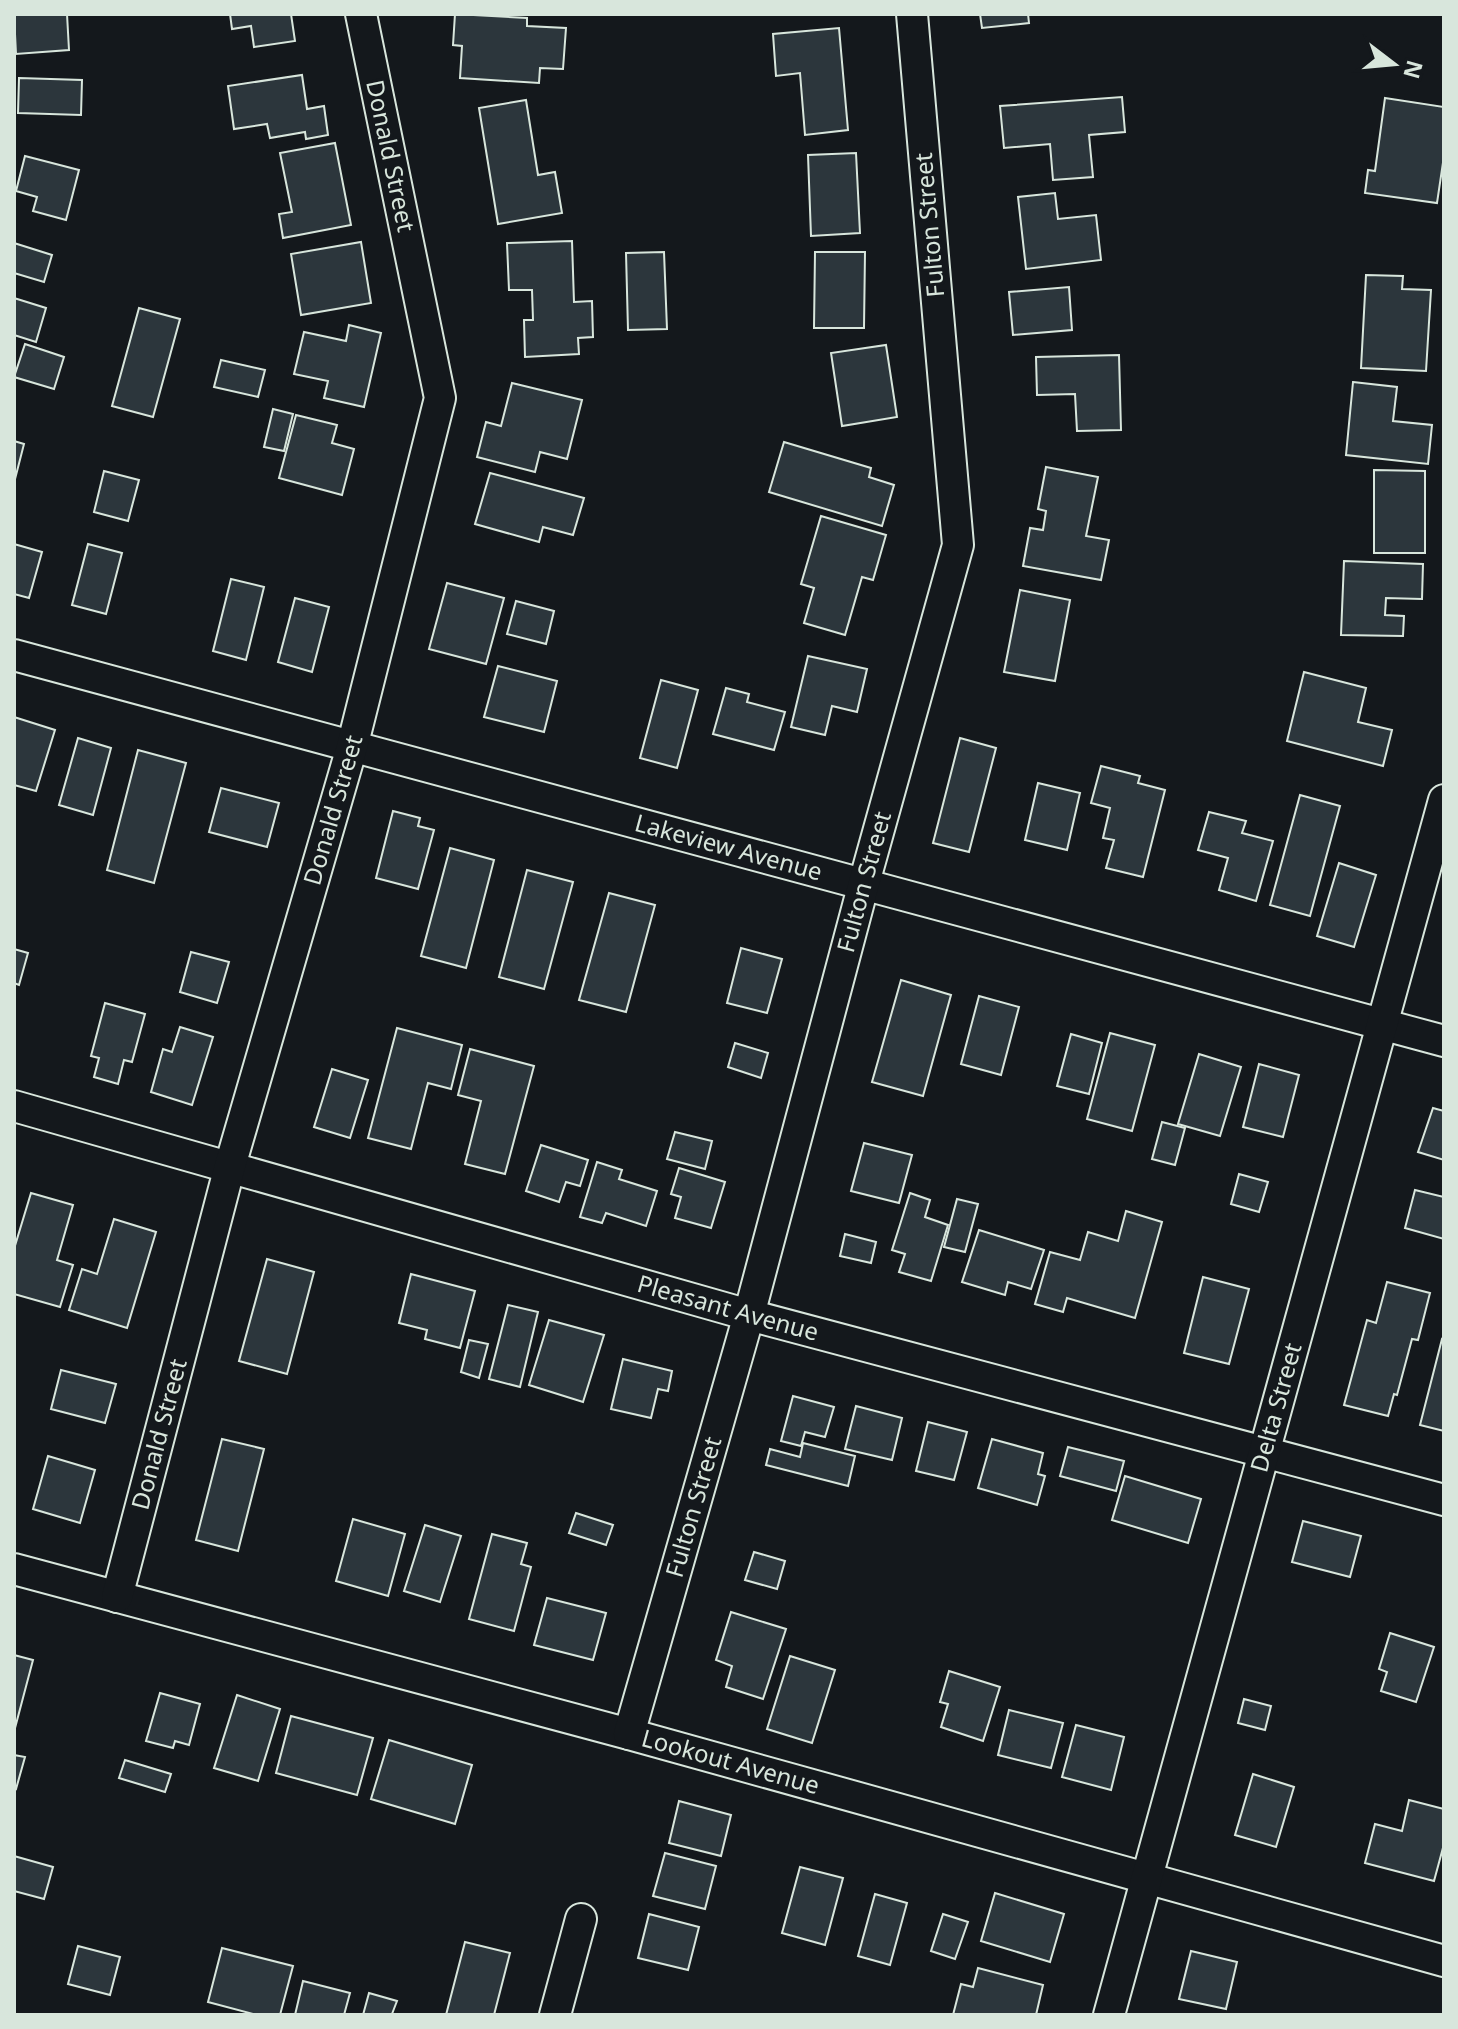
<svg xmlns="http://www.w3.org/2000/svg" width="1458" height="2029" viewBox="0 0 1458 2029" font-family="'Noto Sans',sans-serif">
  <rect width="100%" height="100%" fill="#14181c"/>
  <g fill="#2c363c" stroke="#d8e6dc" stroke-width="2">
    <polygon points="14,14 67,14 69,50 16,54"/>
    <polygon points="230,14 291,14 295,41 254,47 251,26 232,29"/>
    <polygon points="455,14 527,18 527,26 566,28 563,69 540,68 539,83 460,78 462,46 453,45"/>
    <polygon points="980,14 1028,14 1029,23 982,28"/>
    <polygon points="839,28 848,130 805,135 800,73 776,76 773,34"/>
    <polygon points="302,75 307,109 324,106 328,135 306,139 305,132 270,138 267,124 234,129 228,86"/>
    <polygon points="19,78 82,80 81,115 18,113"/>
    <polygon points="1122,97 1125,132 1089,135 1093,177 1053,180 1050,144 1004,148 1000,106"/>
    <polygon points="1385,98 1444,107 1444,156 1437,203 1365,193 1368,170 1375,171"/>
    <polygon points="526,100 538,175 555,172 562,213 498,224 479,108"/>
    <polygon points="335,143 351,225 283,238 279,214 292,212 280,153"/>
    <polygon points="856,153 860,233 811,236 808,155"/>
    <polygon points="25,156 79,170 66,220 33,211 37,197 16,191"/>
    <polygon points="1055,193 1058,219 1096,215 1101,260 1026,269 1018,197"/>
    <polygon points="572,241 574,302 592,301 593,337 578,338 579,354 525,357 524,320 533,320 532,290 509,290 507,243"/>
    <polygon points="361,242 371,303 301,315 291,254"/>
    <polygon points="14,243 52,255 44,282 14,273"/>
    <polygon points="664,252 667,329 628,330 626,253"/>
    <polygon points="815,252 865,252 864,328 814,328"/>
    <polygon points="1366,275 1403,276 1402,289 1431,290 1426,371 1361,368"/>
    <polygon points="1069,287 1072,330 1013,335 1009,292"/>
    <polygon points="14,298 46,308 36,342 14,335"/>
    <polygon points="139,308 180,319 153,417 112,406"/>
    <polygon points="349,325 381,333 364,407 324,398 328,381 294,374 304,332 346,341"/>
    <polygon points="25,344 64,357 54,389 14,377"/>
    <polygon points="886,345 897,417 842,426 831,353"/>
    <polygon points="1119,355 1121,430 1077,431 1075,394 1037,395 1036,357"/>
    <polygon points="221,360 265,370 258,397 214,387"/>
    <polygon points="1353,382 1397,387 1393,421 1432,425 1428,464 1346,455"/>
    <polygon points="512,383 582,400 567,459 540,452 535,472 477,457 486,422 501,426"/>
    <polygon points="273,409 293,414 284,451 264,447"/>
    <polygon points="296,415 337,425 332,443 354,449 342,495 279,478"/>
    <polygon points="14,441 24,444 14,483"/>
    <polygon points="784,442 871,468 869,477 894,485 882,526 769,492"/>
    <polygon points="1046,467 1098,477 1086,536 1109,540 1101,580 1023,566 1030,528 1043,530 1046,511 1038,509"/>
    <polygon points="1374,470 1425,471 1425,553 1374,553"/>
    <polygon points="104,471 139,480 128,521 94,512"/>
    <polygon points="490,473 584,498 573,535 543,527 539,542 475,524"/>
    <polygon points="821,516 886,535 873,580 862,577 845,635 804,623 814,588 801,584"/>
    <polygon points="14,544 42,552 29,598 14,594"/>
    <polygon points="88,544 122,553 106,614 72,605"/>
    <polygon points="1344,561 1423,564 1422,599 1386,598 1385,615 1404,616 1403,636 1341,635"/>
    <polygon points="231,579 264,587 246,660 213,651"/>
    <polygon points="447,583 504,598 486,664 429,649"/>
    <polygon points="1020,590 1070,600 1055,681 1004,672"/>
    <polygon points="295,598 329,607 312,672 278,662"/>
    <polygon points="516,601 554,611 546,644 507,634"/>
    <polygon points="808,656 867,669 857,712 832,706 825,735 791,727"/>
    <polygon points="498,666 557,681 544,732 484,717"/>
    <polygon points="1304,672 1366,688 1358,722 1392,730 1383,766 1287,741"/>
    <polygon points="661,680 698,690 677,768 640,758"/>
    <polygon points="726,688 749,694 747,702 785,712 774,750 713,734"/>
    <polygon points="14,717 55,730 36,791 14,785"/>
    <polygon points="78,738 111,748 93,815 59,805"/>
    <polygon points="960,738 996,748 969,852 933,843"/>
    <polygon points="138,750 186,763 154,883 107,870"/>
    <polygon points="1101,766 1140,776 1138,783 1165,790 1143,877 1106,868 1114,840 1103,838 1110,808 1091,803"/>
    <polygon points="1038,783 1080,793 1067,850 1025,840"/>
    <polygon points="221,788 279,803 267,847 209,832"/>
    <polygon points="1300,795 1340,806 1310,916 1270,905"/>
    <polygon points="393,811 420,818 418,826 434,830 418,889 376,878"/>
    <polygon points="1209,812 1246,821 1242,833 1273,841 1256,901 1219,890 1228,858 1198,850"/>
    <polygon points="450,848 494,860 466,968 421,956"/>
    <polygon points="1339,863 1376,875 1354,947 1317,936"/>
    <polygon points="527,870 573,882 544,989 499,977"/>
    <polygon points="609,893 655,905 626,1012 579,1000"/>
    <polygon points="741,948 782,959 767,1013 727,1003"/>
    <polygon points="14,949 28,953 19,985 14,983"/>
    <polygon points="191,952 229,962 217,1003 180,992"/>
    <polygon points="901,980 951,995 923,1096 872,1082"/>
    <polygon points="979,996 1019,1007 1001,1075 961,1064"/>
    <polygon points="105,1003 145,1014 132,1062 124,1060 118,1084 94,1077 99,1058 91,1056"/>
    <polygon points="180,1027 213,1037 192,1105 151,1092 163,1049 172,1052"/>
    <polygon points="397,1028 462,1045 451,1089 428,1083 411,1149 368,1138"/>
    <polygon points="1110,1033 1155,1045 1132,1131 1087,1119"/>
    <polygon points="1071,1034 1102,1043 1089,1094 1057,1086"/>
    <polygon points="735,1043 768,1053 761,1078 728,1067"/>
    <polygon points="470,1049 534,1066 505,1174 465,1164 481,1101 458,1095"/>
    <polygon points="1199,1054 1241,1067 1220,1136 1178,1124"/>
    <polygon points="1259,1064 1299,1075 1283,1137 1243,1127"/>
    <polygon points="332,1069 368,1080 350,1138 314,1127"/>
    <polygon points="1433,1108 1444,1111 1444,1160 1418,1152"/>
    <polygon points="1162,1122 1185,1128 1175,1165 1152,1159"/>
    <polygon points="675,1132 712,1141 705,1169 667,1159"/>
    <polygon points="864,1143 912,1155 899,1203 851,1191"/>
    <polygon points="541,1145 588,1160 580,1186 566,1182 559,1202 526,1191"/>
    <polygon points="597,1162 622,1170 619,1179 657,1191 646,1226 606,1213 602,1223 580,1217"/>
    <polygon points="679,1168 725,1182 711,1228 675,1218 681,1197 671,1194"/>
    <polygon points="1239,1174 1268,1182 1259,1212 1231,1204"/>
    <polygon points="1415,1190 1444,1197 1444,1239 1405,1228"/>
    <polygon points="31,1193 73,1205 57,1260 73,1265 60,1307 14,1294 14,1249"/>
    <polygon points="910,1193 930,1200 925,1217 948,1225 931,1281 899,1272 905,1254 892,1250"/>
    <polygon points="957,1199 978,1204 965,1252 944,1247"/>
    <polygon points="1126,1211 1162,1222 1135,1318 1067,1298 1063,1312 1035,1304 1050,1252 1080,1260 1088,1232 1118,1241"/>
    <polygon points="114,1219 156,1232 127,1328 69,1310 82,1269 97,1274"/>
    <polygon points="979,1230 1044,1250 1031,1289 1008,1282 1005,1295 962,1282"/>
    <polygon points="845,1234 876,1242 871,1263 840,1256"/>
    <polygon points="267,1259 314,1272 287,1374 239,1361"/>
    <polygon points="411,1274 475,1291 460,1348 425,1339 427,1330 399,1323"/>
    <polygon points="1203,1277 1249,1289 1229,1364 1184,1353"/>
    <polygon points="1387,1282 1430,1293 1418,1340 1412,1339 1397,1395 1394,1394 1388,1416 1344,1405 1367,1320 1376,1323"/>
    <polygon points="508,1305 538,1312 520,1387 489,1379"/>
    <polygon points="549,1320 604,1335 583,1402 529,1385"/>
    <polygon points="1442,1339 1444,1340 1444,1431 1420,1425"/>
    <polygon points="469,1340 488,1344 479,1378 461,1372"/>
    <polygon points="623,1359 672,1371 668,1391 658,1389 651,1418 611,1409"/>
    <polygon points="61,1370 116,1384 105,1423 51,1409"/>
    <polygon points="793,1396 834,1407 825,1437 805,1432 801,1446 781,1441"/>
    <polygon points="856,1406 902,1418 892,1460 845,1449"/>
    <polygon points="928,1422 967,1432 954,1480 916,1471"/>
    <polygon points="222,1439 264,1449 238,1551 196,1540"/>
    <polygon points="992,1439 1043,1453 1038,1474 1045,1476 1037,1505 978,1488"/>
    <polygon points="803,1443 855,1456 848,1486 766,1465 770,1449 800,1457"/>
    <polygon points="1068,1447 1124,1461 1116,1491 1060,1476"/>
    <polygon points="48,1456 95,1470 80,1523 33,1509"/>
    <polygon points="1125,1476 1201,1499 1188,1543 1112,1520"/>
    <polygon points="576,1513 613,1525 606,1545 569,1533"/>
    <polygon points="353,1519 405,1534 388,1596 336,1581"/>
    <polygon points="1303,1521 1361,1536 1350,1577 1292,1562"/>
    <polygon points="425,1525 461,1536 440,1602 404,1591"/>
    <polygon points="492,1534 527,1543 521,1564 531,1567 514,1631 469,1619"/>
    <polygon points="754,1552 785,1561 777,1589 745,1580"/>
    <polygon points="547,1598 606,1613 593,1660 534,1645"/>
    <polygon points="731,1612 786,1629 763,1699 726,1687 732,1666 716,1660"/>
    <polygon points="1390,1633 1434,1647 1416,1702 1381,1691 1387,1672 1379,1669"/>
    <polygon points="14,1655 33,1660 15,1728 14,1727"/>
    <polygon points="790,1656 835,1670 812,1743 767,1729"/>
    <polygon points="949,1671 1000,1687 983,1741 941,1727 948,1704 940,1702"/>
    <polygon points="160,1693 200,1704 189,1745 175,1741 173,1748 146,1741"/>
    <polygon points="237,1695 280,1709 258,1781 214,1768"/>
    <polygon points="1244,1699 1271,1706 1265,1730 1238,1723"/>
    <polygon points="1009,1710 1063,1723 1051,1768 998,1755"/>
    <polygon points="291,1716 373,1738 357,1795 276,1773"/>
    <polygon points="1076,1725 1124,1737 1111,1790 1062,1777"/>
    <polygon points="389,1740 472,1765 455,1824 371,1799"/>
    <polygon points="14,1755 25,1757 16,1789 14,1788"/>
    <polygon points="125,1760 171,1774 165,1792 119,1778"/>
    <polygon points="1253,1774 1294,1787 1276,1847 1235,1835"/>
    <polygon points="1409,1800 1444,1809 1444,1844 1434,1881 1365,1863 1375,1824 1402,1831"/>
    <polygon points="679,1801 731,1815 721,1856 669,1843"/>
    <polygon points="665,1853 716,1866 705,1909 653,1896"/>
    <polygon points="14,1856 53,1867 44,1899 14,1891"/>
    <polygon points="800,1867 843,1878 825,1945 782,1933"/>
    <polygon points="995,1893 1064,1914 1050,1962 981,1941"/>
    <polygon points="875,1894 907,1903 890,1965 858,1956"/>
    <polygon points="649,1914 699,1927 688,1970 638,1958"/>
    <polygon points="943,1914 968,1922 955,1959 931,1951"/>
    <polygon points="465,1942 510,1953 494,2015 446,2015"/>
    <polygon points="78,1946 120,1957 110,1995 68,1984"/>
    <polygon points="222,1948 293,1966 280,2015 257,2015 208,2002"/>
    <polygon points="1191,1951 1237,1962 1226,2009 1179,1999"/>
    <polygon points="978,1968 1043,1985 1036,2015 953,2015 961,1984 973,1987"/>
    <polygon points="303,1981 350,1993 344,2015 295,2015"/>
    <polygon points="369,1993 397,2001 392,2014 396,2015 363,2015"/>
  </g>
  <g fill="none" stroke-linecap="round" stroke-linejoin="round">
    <g stroke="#d8e6dc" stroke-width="34">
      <g id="minor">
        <path id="s1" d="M 14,655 L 1444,1041"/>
        <path id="s2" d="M 14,1106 L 749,1315 L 1444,1500"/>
        <path id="s3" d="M 14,1569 L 629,1734 L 1444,1961"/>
        <path id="s4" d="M 117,1597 L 230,1166 L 352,747 L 440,398 L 361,14"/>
        <path id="s5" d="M 629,1734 L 749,1315 L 864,883 L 958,545 L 912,14"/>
        <polyline points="555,2015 581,1919"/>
        <path id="s6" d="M 1109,2015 L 1444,800"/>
      </g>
    </g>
    <use href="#minor" stroke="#14181c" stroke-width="30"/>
  </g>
  <g text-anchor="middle" stroke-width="6" stroke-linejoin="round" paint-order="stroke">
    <g font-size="24" fill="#d8e6dc" stroke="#14181c">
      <text transform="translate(390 156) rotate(78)" y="8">Donald Street</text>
      <text transform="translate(930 225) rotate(-95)" y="8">Fulton Street</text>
      <text dy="8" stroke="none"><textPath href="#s4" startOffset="816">Donald Street</textPath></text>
      <text dy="8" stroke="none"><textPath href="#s1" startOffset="740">Lakeview Avenue</textPath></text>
      <text dy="8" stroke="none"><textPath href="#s5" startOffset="884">Fulton Street</textPath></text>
      <text dy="8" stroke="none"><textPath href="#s2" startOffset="742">Pleasant Avenue</textPath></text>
      <text dy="8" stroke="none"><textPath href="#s6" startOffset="630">Delta Street</textPath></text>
      <text dy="8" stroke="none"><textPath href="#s4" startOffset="168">Donald Street</textPath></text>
      <text dy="8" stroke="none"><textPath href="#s5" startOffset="236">Fulton Street</textPath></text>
      <text dy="8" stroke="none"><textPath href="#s3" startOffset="742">Lookout Avenue</textPath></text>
    </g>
  </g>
  <rect width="1458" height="2029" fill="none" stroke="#d8e6dc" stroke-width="32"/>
  <g transform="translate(1394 64) rotate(106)" stroke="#14181c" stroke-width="6" paint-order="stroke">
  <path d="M0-6L14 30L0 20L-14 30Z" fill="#d8e6dc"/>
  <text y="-12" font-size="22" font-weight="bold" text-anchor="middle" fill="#d8e6dc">N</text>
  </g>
</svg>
